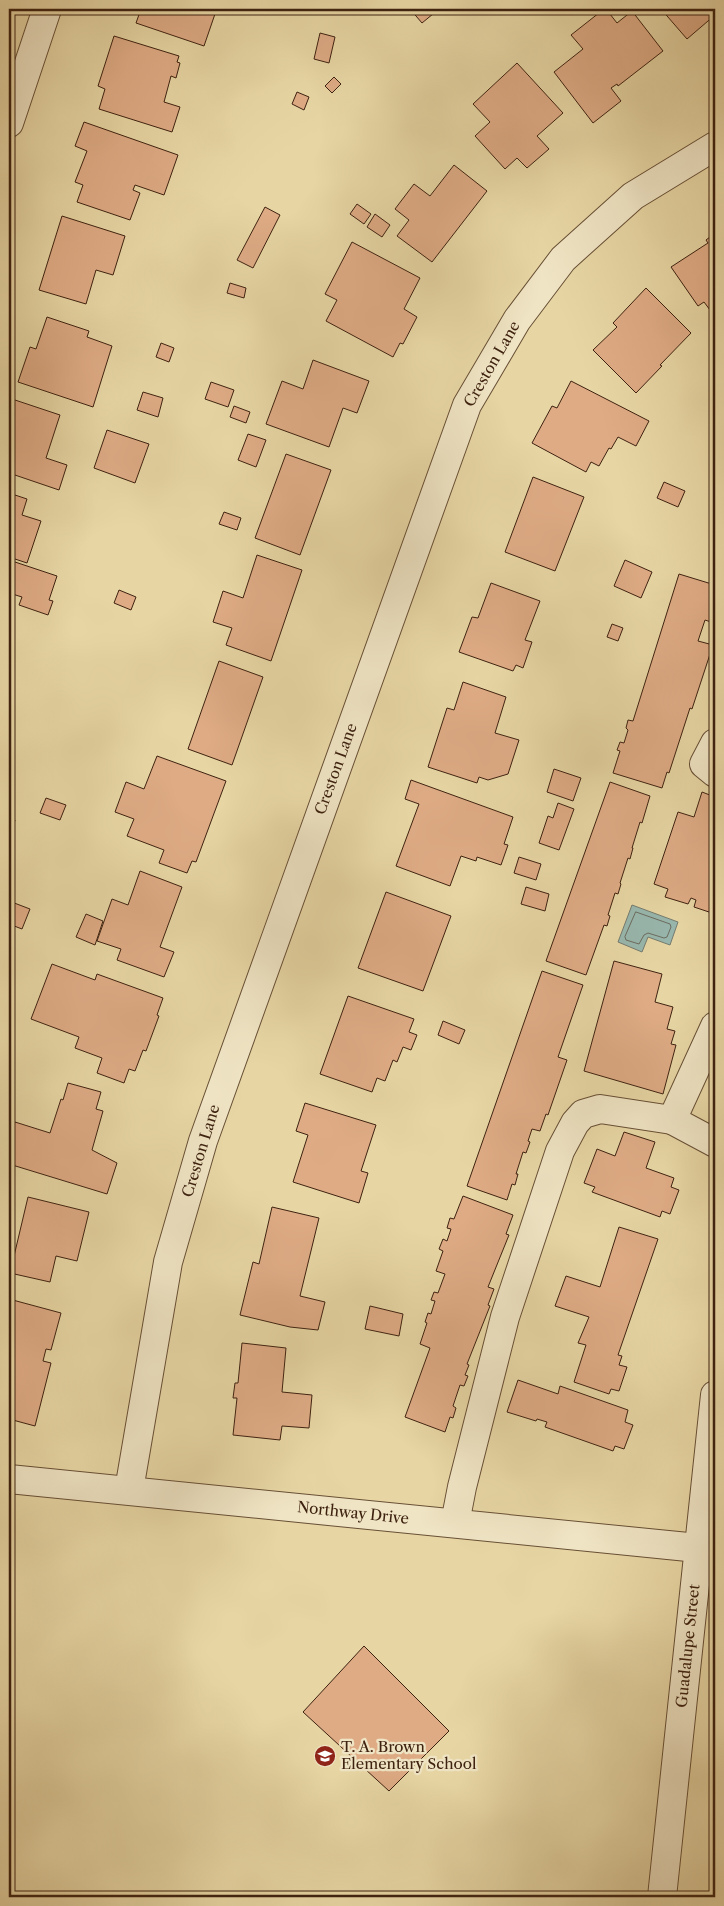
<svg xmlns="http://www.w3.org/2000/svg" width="724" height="1906" viewBox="0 0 724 1906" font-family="'Libre Caslon Text',serif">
  <rect width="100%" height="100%" fill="#e7d6a4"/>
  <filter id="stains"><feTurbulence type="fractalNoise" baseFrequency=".004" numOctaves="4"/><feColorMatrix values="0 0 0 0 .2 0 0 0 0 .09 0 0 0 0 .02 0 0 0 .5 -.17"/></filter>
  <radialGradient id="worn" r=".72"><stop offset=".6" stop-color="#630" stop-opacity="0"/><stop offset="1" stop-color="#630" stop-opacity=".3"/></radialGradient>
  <polygon fill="#98b7ae" stroke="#747b6f" points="632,905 678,922 670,945 648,937 642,952 618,942"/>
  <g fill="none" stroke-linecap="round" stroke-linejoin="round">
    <polygon stroke="#6b6c5f" stroke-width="1" points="636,912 670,924 671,927 667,937 664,938 648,933 644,935 639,944 626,940 625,937"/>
  </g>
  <g fill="#deab85" stroke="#3e2210">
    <polygon points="141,9 222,9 221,13 216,11 204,46 136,23"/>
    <polygon points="410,9 439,9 422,23"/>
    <polygon points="604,9 606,9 617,23 632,11 663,51 618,86 617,84 611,88 621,101 593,123 554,72 583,49 571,35"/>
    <polygon points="661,9 715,9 715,15 687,39"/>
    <polygon points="320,33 335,37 329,63 314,59"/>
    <polygon points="114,36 179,56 177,62 180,63 176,78 171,76 164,102 180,107 172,132 99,109 105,89 98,86"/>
    <polygon points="517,63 563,113 537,136 549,149 527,168 517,158 505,169 475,136 490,122 473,104"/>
    <polygon points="334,77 341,84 332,93 325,86"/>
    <polygon points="297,92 309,97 304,110 292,104"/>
    <polygon points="84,122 178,155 164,195 135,185 133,190 140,193 130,220 77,202 83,185 75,182 87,151 75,146"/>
    <polygon points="454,165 487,191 432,262 397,236 409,220 395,209 414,184 430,196"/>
    <polygon points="357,204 371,214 364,224 350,214"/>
    <polygon points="265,207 280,215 253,268 237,260"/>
    <polygon points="375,214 390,225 382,237 367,227"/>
    <polygon points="62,216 125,236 113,275 96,270 86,304 39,290"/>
    <polygon points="715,233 715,312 713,314 704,302 698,306 671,267 708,243 706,240"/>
    <polygon points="352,242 420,278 404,309 417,317 403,344 400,343 393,357 326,321 337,300 325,294"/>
    <polygon points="230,283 246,288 244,298 227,293"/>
    <polygon points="646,288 691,333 660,365 662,366 636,393 593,350 617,327 613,323"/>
    <polygon points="47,317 89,331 87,337 112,346 93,407 18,382 30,347 36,349"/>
    <polygon points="161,343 174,348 169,362 156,357"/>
    <polygon points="313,360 369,381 357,413 343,408 329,447 266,424 282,381 303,389"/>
    <polygon points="571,381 649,421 636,446 618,437 611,449 609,448 599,466 591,462 586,472 532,443 552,406 557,408"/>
    <polygon points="211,382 234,390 228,407 205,399"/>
    <polygon points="143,392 163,398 158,417 137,410"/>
    <polygon points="9,398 60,415 46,458 67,465 59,490 9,473"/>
    <polygon points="234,406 250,412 246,423 230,417"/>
    <polygon points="107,430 149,444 135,483 94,468"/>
    <polygon points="248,434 266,440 256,467 238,460"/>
    <polygon points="286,454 331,470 300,555 255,538"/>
    <polygon points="533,477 584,497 555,571 505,552"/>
    <polygon points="664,482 685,491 678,507 657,498"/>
    <polygon points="9,493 27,499 22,515 41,521 27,563 9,557"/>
    <polygon points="224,512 241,518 237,530 219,524"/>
    <polygon points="257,555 302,570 271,661 226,645 232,628 213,622 223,591 243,598"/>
    <polygon points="9,560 57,576 49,600 53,601 48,615 19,605 22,597 9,593"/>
    <polygon points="625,560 652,572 641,598 614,586"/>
    <polygon points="679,574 715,585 715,620 714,623 705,620 698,641 713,645 692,709 690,708 669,773 667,772 662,788 613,773 620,751 617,750 620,742 624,743 628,730 626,728 628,720 633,721"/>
    <polygon points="491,583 540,601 525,640 532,642 523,668 516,665 513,671 459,652 472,617 478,618"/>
    <polygon points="119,590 136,597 131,610 114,603"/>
    <polygon points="612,624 623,628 618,641 607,637"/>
    <polygon points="219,661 263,677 232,765 188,749"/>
    <polygon points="463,682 506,697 495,733 519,740 508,774 488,780 479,777 477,783 428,767 447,708 454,710"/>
    <polygon points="157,756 226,781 196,862 192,861 187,873 159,863 164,850 127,836 134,819 115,812 126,782 144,789"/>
    <polygon points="554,769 581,778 573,801 547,792"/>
    <polygon points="411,780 513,817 504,844 508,845 501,865 477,857 476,861 461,856 450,886 396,866 419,804 405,799"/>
    <polygon points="610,782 650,796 642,823 640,822 632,848 633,848 630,859 628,858 620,883 621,884 618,894 615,893 608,915 610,916 607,926 604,925 586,975 546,961"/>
    <polygon points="702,792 715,797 715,914 694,907 696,900 691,898 688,904 665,897 668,889 654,884 678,812 694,817"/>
    <polygon points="46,798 66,805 60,820 40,813"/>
    <polygon points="558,803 574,809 559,850 539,843 548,816 553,818"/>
    <polygon points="9,818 15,820 11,835 9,835"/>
    <polygon points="519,857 541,864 536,880 514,873"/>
    <polygon points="140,871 182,887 160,947 174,952 164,977 117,960 121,949 97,941 112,899 128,905"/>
    <polygon points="526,887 549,894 545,911 521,904"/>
    <polygon points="386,892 451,916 423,991 358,968"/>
    <polygon points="9,901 30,909 22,929 9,924"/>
    <polygon points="86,914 103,921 95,945 76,937"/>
    <polygon points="614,961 662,974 655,1002 673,1007 667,1029 675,1031 671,1044 676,1045 663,1094 584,1071"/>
    <polygon points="52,964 95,980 97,974 163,998 157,1015 159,1016 146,1051 143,1050 135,1071 129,1069 124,1083 97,1073 102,1058 75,1048 79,1037 31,1019"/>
    <polygon points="542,971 583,985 558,1057 567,1060 548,1115 546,1114 540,1131 532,1129 528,1141 530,1142 526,1153 523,1152 516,1174 518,1174 515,1185 512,1184 507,1200 467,1186"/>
    <polygon points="348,996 414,1019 409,1032 417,1035 411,1050 403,1047 397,1062 393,1060 385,1081 377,1078 372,1092 320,1074"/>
    <polygon points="443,1021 465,1030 459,1044 438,1035"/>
    <polygon points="68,1083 101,1092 96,1109 103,1111 92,1150 117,1163 107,1194 9,1164 9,1142 15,1122 50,1133 61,1099 63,1100"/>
    <polygon points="305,1103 376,1125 361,1171 368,1173 359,1203 293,1182 308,1135 296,1131"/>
    <polygon points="624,1132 655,1142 646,1168 674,1178 671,1187 679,1190 670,1214 662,1211 660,1217 592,1192 595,1187 584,1183 597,1149 615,1156"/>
    <polygon points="463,1196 513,1215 506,1234 509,1235 488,1287 494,1289 488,1305 490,1306 467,1364 469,1365 465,1375 468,1376 464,1386 460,1385 453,1406 456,1408 453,1418 450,1417 445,1432 405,1417 430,1348 420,1344 427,1323 425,1322 428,1313 431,1314 435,1301 431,1300 434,1292 438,1293 445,1274 436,1271 443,1251 439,1249 443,1239 447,1241 451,1229 447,1228 450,1218 454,1219"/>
    <polygon points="28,1197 89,1212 77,1261 56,1256 50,1282 10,1273"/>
    <polygon points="272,1207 319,1218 300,1296 325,1302 318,1330 290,1327 240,1315 253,1262 259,1264"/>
    <polygon points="619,1227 658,1239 618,1355 622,1356 619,1365 627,1367 619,1391 611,1389 609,1394 574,1382 586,1345 578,1343 589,1317 555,1306 566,1276 600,1287"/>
    <polygon points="9,1299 61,1313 51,1350 46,1349 43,1361 51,1363 35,1426 9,1419"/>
    <polygon points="370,1306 403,1314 399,1336 365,1329"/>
    <polygon points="242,1343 286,1348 282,1392 312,1395 309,1428 282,1426 280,1440 233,1435 237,1398 233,1398 235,1383 238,1383"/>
    <polygon points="518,1380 558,1394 560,1386 628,1410 625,1422 633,1425 624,1449 615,1446 613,1451 545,1427 547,1422 537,1419 536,1421 507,1412"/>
    <polygon points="364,1646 449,1731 389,1791 303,1712"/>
  </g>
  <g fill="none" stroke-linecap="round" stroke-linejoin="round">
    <g stroke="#684f35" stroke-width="30">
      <g id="minor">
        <polyline points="9,123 47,9"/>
        <polyline points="715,743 704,764 715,773"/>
        <polyline points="715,1026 672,1120 715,1143"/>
        <polyline points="9,1479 698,1548"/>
        <polyline points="129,1490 168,1262 203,1141 467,405 517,320 563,259 633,196 715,146"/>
        <polyline points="455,1523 462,1487 505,1317 560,1151 575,1123 583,1114 600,1109 672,1120"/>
        <polyline points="662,1897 715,1395"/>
      </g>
    </g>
    <use href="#minor" stroke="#efe4c4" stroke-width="28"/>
  </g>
  <defs>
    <g id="school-disc" transform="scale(1.125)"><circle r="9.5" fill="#8f2418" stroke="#efe4c4"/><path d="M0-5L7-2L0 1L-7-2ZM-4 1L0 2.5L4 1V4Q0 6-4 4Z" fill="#fff"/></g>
  </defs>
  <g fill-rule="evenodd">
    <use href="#school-disc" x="325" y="1756"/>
  </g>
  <g text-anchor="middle" stroke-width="4.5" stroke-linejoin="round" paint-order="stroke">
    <g font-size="15" fill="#3e2210" stroke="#efe4c4">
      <text transform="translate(492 364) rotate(-60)" y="5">Creston Lane</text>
      <text transform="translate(336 769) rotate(-70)" y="5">Creston Lane</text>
      <text transform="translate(201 1151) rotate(-73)" y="5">Creston Lane</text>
      <text transform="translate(353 1513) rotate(6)" y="5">Northway Drive</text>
      <text transform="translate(688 1646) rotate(-84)" y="5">Guadalupe Street</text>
    </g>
    <g font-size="15" fill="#3e2210" stroke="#efe4c4" text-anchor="start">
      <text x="341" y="1752">T. A. Brown<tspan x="341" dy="17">Elementary School</tspan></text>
    </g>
  </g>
  <rect width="724" height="1906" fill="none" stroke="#e7d6a4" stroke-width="30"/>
  <rect x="10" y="10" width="704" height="1886" fill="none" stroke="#3e2210" stroke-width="2.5"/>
  <rect x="15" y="15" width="694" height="1876" fill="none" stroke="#3e2210"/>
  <rect width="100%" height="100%" filter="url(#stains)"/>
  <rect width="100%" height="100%" fill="url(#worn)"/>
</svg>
